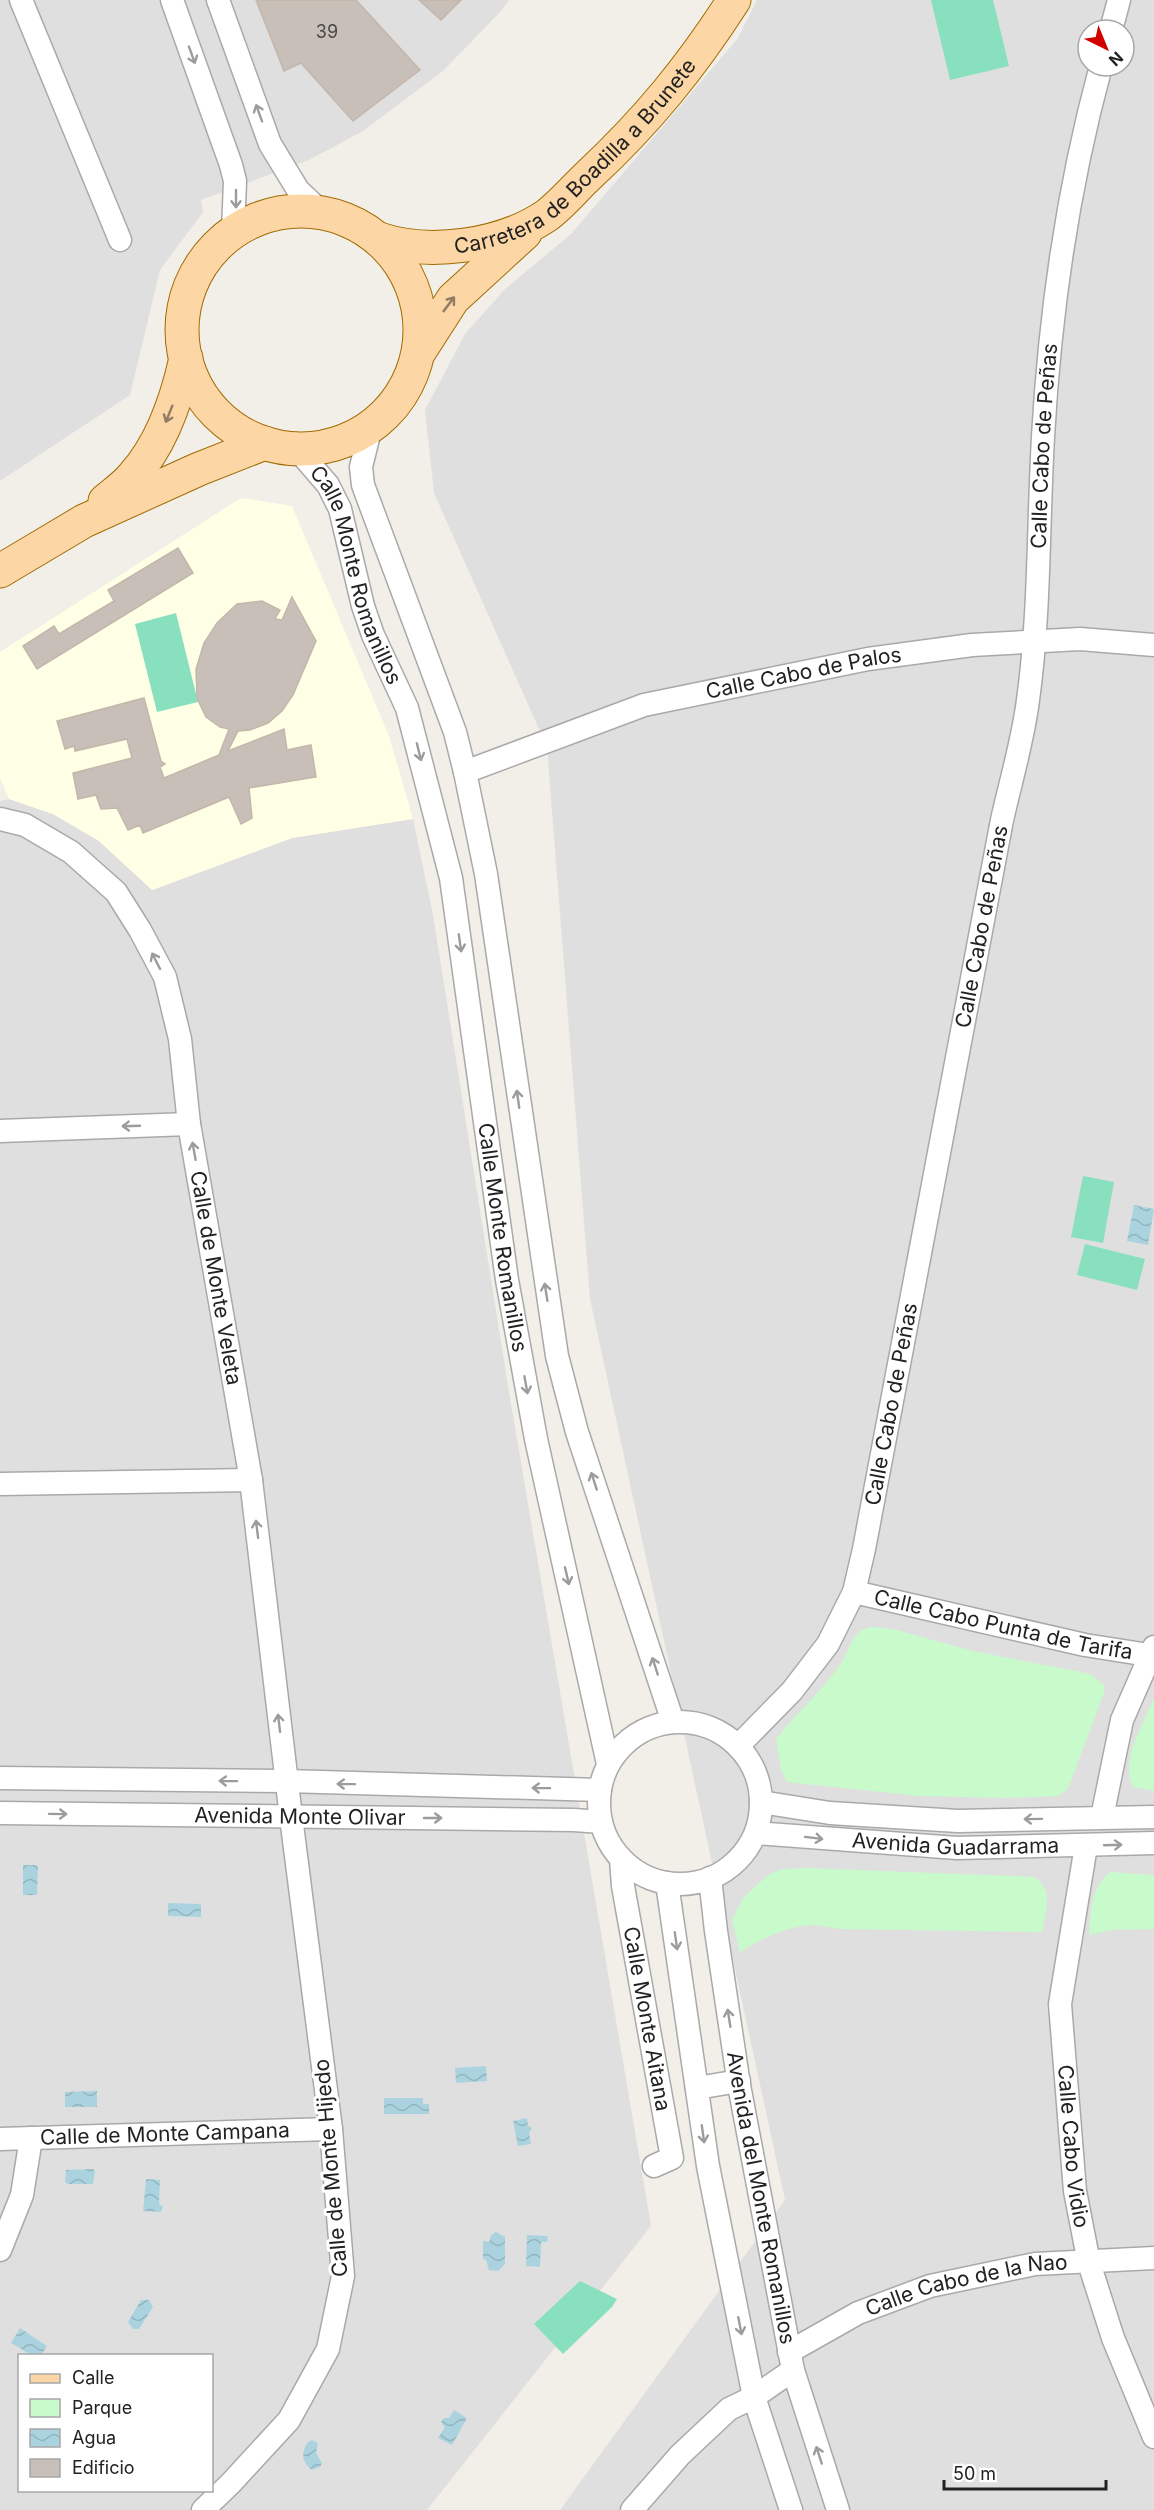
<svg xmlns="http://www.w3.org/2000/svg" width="1154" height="2510" viewBox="0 0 1154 2510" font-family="Inter,sans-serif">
  <defs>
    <pattern id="water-waves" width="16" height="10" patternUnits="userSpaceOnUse" patternTransform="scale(1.5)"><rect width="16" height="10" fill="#aad3df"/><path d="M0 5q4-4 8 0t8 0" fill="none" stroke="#92b5bf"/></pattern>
  </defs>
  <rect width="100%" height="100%" fill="#f2efe9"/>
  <g fill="#e0dfdf" fill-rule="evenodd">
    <polygon points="0,0 509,0 501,11 443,71 363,131 309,160 201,200 203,212 160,270 130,395 0,481"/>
    <path d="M 757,0 L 1154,0 L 1154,2510 L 560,2510 L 785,2200 L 590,1299 L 547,747 L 434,493 L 425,410 L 465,334 L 505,289 L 572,233 L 738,38 ZM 1088,30 L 1124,30 L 1124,66 L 1088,66 Z"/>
    <path d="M 9,799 L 53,814 L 99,841 L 153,890 L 292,838 L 413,819 L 433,915 L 509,1392 L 651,2226 L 427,2510 L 0,2510 L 0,801 ZM 20,2356 L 212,2356 L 212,2490 L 20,2490 Z"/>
  </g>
  <polygon fill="#ffffe5" points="241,498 292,506 389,736 413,819 292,838 152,890 99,841 53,814 9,799 0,778 0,652"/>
  <g fill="#c8facc">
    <path d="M 872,1627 L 893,1629 L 973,1651 L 1091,1674 L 1105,1686 L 1104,1693 L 1068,1789 L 1058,1796 L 1007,1798 L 919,1796 L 787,1782 L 781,1770 L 776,1739 C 797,1712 825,1689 843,1660 C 852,1645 852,1630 872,1627 Z"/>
    <path d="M 1154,1697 L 1154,1791 L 1133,1787 C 1119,1760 1145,1723 1154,1697 Z"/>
    <path d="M 808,1868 L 1035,1877 C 1054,1891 1046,1911 1042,1932 L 840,1929 C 831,1928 820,1925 811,1925 C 786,1927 761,1939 740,1952 L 732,1920 L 743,1898 L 768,1875 L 782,1869 Z"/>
    <path d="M 1111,1872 L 1154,1875 L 1154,1929 L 1111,1930 L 1089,1935 C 1091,1912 1090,1886 1111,1872 Z"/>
  </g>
  <g fill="#88e0be">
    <polygon points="931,0 993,0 1009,66 950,80"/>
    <polygon points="176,613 198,702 157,712 135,624"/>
    <polygon points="1083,1176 1114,1182 1103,1243 1071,1237"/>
    <polygon points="1085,1244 1145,1259 1137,1290 1077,1275"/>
    <polygon points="580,2281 617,2299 612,2307 563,2354 534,2324"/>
  </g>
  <g fill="url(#water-waves)">
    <polygon points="1134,1205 1154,1209 1148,1245 1127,1241"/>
    <polygon points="23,1865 38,1865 37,1895 23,1895"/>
    <polygon points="168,1903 201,1904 201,1917 168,1916"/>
    <polygon points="486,2066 487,2081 456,2083 455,2068"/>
    <polygon points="97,2091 97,2107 65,2107 65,2092"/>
    <polygon points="384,2098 423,2098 423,2104 429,2104 429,2114 384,2114"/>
    <polygon points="527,2118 528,2126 532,2128 529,2133 531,2144 518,2146 513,2121"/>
    <polygon points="93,2169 95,2171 93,2184 68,2184 65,2182 66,2170"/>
    <polygon points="146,2179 160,2180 159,2204 163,2207 161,2212 143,2211"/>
    <polygon points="496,2232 505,2237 505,2264 498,2271 489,2270 486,2260 483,2259 483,2241 489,2242 491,2235"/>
    <polygon points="527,2235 548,2236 547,2242 541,2242 540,2267 526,2266"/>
    <polygon points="141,2300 149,2300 153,2307 139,2329 133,2329 128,2322"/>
    <polygon points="20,2328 47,2346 41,2355 31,2355 11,2343"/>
    <polygon points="454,2410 467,2418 452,2445 438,2438 445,2427 441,2422 444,2418 449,2418"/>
    <path d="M 312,2440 L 318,2443 L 316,2453 L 322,2463 L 320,2467 L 312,2470 C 301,2462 301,2452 308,2442 Z"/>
  </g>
  <g fill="#c7bfb8" stroke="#c4b6ab" stroke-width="1.5">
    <polygon points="256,0 356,0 420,70 353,121 301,63 284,71"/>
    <polygon points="419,0 461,0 441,20"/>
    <polygon points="178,548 193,573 37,669 23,646 54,626 59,634 114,601 108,590"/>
    <polygon points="292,597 316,641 293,695 282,711 268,723 250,730 238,731 228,751 284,729 287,750 311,745 316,777 249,788 252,818 241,824 229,797 143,833 140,825 128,830 117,808 101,809 96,795 78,799 73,773 132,758 127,739 75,751 74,746 65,749 57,721 144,698 161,761 165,764 160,767 164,778 219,755 229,729 220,727 206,717 197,698 196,669 204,643 217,623 237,604 262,601 280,610 275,619 282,620"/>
  </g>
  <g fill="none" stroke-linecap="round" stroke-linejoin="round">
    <g stroke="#a9a9a9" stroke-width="25">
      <g id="street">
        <polyline points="21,0 120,240"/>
        <polyline points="172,0 231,165 235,181 233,232"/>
        <polyline points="218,0 270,144 298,190 321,212"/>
        <polyline points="1111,30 1119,0"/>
        <polyline points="371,426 361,467 363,485 455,732 465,772 486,874 557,1356 577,1432 673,1722"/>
        <path id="s1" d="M 297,449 L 328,485 L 340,509 L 363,606 L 373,635 L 407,708 L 451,878 L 507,1280 L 536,1439 L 608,1764"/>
        <path id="s2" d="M 465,772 L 644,705 L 868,659 L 972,645 L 1080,639 L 1154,645"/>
        <path id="s3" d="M 0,819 L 25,825 L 71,852 L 116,892 L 140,930 L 165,977 L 180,1039 L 189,1124 L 251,1480 L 291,1817 L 331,2129 L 343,2276 L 328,2349 L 289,2420 L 231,2483 L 203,2510"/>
        <polyline points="0,1131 189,1124"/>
        <polyline points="0,1484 251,1480"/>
        <path id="s4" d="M 854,1592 L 1085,1645 L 1154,1656"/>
        <circle cx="680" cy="1803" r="81"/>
        <path id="s5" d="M 738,1746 L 792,1691 L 828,1644 L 854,1592 L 864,1549 L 1002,820 C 1011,780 1023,740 1028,700 C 1040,613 1038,525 1043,437 C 1050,312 1068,187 1101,66"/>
        <polyline points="0,1778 286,1781 600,1790"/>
        <polyline points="761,1802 830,1813 958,1821 1154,1817"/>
        <path id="s6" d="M 0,1813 L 574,1820 L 601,1822"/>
        <polyline points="1102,1817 1122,1720 1154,1647"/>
        <path id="s7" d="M 756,1833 L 957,1848 L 1154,1843"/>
        <path id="s8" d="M 1086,1846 L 1060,2004 L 1075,2191 L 1089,2263 L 1113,2338 L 1154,2437"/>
        <path id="s9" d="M 621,1859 L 623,1886 L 672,2158 L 654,2166"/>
        <path id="s10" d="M 710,1878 L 716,1931 L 739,2085 L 793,2370 L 838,2510"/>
        <polyline points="667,1883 708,2166 754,2397 791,2510"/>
        <polyline points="697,2088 739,2081"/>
        <path id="s11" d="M 0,2139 L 331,2129"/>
        <polyline points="0,2250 22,2195 31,2138"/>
        <path id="s12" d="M 789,2352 L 858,2313 L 930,2286 L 1035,2264 L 1154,2258"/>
        <polyline points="632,2510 680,2455 729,2409 754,2397 793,2370"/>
      </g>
    </g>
    <g stroke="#a06b00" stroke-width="35">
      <g id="primary">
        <circle cx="301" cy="330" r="119"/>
        <path id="s13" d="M 379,239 C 430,256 501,246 546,216 C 561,205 575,188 589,175 C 647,121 691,67 734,0"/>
        <polyline points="419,352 453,299 525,233"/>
        <path d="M 105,501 C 114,493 125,486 133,476 C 162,444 177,399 186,358"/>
        <polyline points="0,571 84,521 199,469 265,443"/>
      </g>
    </g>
    <use href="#street" stroke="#fff" stroke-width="22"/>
    <use href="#primary" stroke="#fcd6a4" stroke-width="33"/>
  </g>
  <defs><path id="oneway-shaft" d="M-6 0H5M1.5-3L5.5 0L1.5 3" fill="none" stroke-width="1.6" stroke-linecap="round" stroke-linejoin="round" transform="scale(1.5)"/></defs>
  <g stroke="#9c9c9c">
    <use href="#oneway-shaft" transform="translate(192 55) rotate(70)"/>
    <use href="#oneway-shaft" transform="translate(259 113) rotate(-110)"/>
    <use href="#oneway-shaft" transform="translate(236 199) rotate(90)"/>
    <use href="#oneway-shaft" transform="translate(419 752) rotate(76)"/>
    <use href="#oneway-shaft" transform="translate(460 943) rotate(82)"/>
    <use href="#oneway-shaft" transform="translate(156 961) rotate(-117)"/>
    <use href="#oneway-shaft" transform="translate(518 1099) rotate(-98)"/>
    <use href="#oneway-shaft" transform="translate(131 1126) rotate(178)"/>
    <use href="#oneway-shaft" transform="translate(194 1151) rotate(-100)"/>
    <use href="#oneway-shaft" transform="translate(546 1292) rotate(-99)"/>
    <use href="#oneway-shaft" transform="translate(526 1385) rotate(80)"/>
    <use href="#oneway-shaft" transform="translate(594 1481) rotate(-108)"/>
    <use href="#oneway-shaft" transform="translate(257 1529) rotate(-97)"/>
    <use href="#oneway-shaft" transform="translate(567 1576) rotate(77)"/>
    <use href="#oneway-shaft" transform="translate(655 1666) rotate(-108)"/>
    <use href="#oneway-shaft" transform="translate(279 1723) rotate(-97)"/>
    <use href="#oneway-shaft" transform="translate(228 1781) rotate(-179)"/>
    <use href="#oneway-shaft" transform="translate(346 1784) rotate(-179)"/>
    <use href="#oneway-shaft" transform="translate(541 1788) rotate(-179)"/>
    <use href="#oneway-shaft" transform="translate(58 1814) rotate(1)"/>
    <use href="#oneway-shaft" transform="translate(433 1818)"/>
    <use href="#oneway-shaft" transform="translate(1033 1819) rotate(179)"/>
    <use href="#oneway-shaft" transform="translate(814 1838) rotate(7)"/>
    <use href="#oneway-shaft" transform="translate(1113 1845) rotate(-2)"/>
    <use href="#oneway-shaft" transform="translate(676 1941) rotate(82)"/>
    <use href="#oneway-shaft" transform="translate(729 2018) rotate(-99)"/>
    <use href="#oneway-shaft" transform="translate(703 2134) rotate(82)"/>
    <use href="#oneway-shaft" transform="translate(740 2326) rotate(79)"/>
    <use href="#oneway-shaft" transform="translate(819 2455) rotate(-108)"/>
  </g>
  <g stroke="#8f7c63">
    <use href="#oneway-shaft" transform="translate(449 304) rotate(-53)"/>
    <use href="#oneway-shaft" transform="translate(169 414) rotate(112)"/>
  </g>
  <g text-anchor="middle" stroke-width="6" stroke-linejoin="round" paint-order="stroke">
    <g font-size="18" fill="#4b4948">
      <text x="327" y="38">39</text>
    </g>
    <g font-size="21" fill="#222" stroke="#fff">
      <text dy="7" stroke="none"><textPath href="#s13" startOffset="231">Carretera de Boadilla a Brunete</textPath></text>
      <text dy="7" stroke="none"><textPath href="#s5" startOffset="1358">Calle Cabo de Peñas</textPath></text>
      <text dy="7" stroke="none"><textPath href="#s1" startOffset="142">Calle Monte Romanillos</textPath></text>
      <text dy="7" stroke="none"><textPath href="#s2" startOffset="354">Calle Cabo de Palos</textPath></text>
      <text dy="7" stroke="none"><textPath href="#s5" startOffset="872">Calle Cabo de Peñas</textPath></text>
      <text dy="7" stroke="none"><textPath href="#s1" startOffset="824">Calle Monte Romanillos</textPath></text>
      <text dy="7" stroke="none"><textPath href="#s3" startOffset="543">Calle de Monte Veleta</textPath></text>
      <text dy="7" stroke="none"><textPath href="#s5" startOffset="386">Calle Cabo de Peñas</textPath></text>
      <text dy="7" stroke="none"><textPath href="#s4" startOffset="153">Calle Cabo Punta de Tarifa</textPath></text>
      <text dy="7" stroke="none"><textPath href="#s6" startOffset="300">Avenida Monte Olivar</textPath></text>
      <text dy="7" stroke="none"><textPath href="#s7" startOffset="200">Avenida Guadarrama</textPath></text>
      <text dy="7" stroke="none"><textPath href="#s9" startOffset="162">Calle Monte Aitana</textPath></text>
      <text dy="7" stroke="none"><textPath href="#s11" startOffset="165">Calle de Monte Campana</textPath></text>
      <text dy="7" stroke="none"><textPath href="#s8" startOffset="303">Calle Cabo Vidio</textPath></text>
      <text transform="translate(331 2168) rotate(-95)" y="7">Calle de Monte Hijedo</text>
      <text dy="7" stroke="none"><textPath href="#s10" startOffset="324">Avenida del Monte Romanillos</textPath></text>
      <text dy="7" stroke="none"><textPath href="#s12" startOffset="192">Calle Cabo de la Nao</textPath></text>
    </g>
  </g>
  <rect x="18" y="2354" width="195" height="138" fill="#ffffff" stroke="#a7a7a7" stroke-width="1.5"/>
  <rect x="30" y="2374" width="30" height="9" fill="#fcd6a4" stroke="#a7a7a7" stroke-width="1.5"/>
  <text x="72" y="2384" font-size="18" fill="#222222">Calle</text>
  <rect x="30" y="2399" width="30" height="18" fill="#c8facc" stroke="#a7a7a7" stroke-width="1.5"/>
  <text x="72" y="2414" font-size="18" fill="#222222">Parque</text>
  <rect x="30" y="2429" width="30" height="18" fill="url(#water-waves)" stroke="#a7a7a7" stroke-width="1.5"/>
  <text x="72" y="2444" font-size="18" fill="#222222">Agua</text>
  <rect x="30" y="2459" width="30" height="18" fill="#c7bfb8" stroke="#a7a7a7" stroke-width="1.5"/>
  <text x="72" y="2474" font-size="18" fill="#222222">Edificio</text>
  <g transform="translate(1106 48) rotate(137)"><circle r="28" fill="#ffffff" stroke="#a7a7a7" stroke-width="1.5"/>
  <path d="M0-4.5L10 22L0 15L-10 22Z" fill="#d40000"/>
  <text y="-9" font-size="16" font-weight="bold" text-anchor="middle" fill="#222222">N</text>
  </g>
  <path d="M944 2480v9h162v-9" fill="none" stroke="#222222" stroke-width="3"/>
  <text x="953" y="2480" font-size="18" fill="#222222" stroke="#ffffff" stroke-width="4.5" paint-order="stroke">50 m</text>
</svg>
